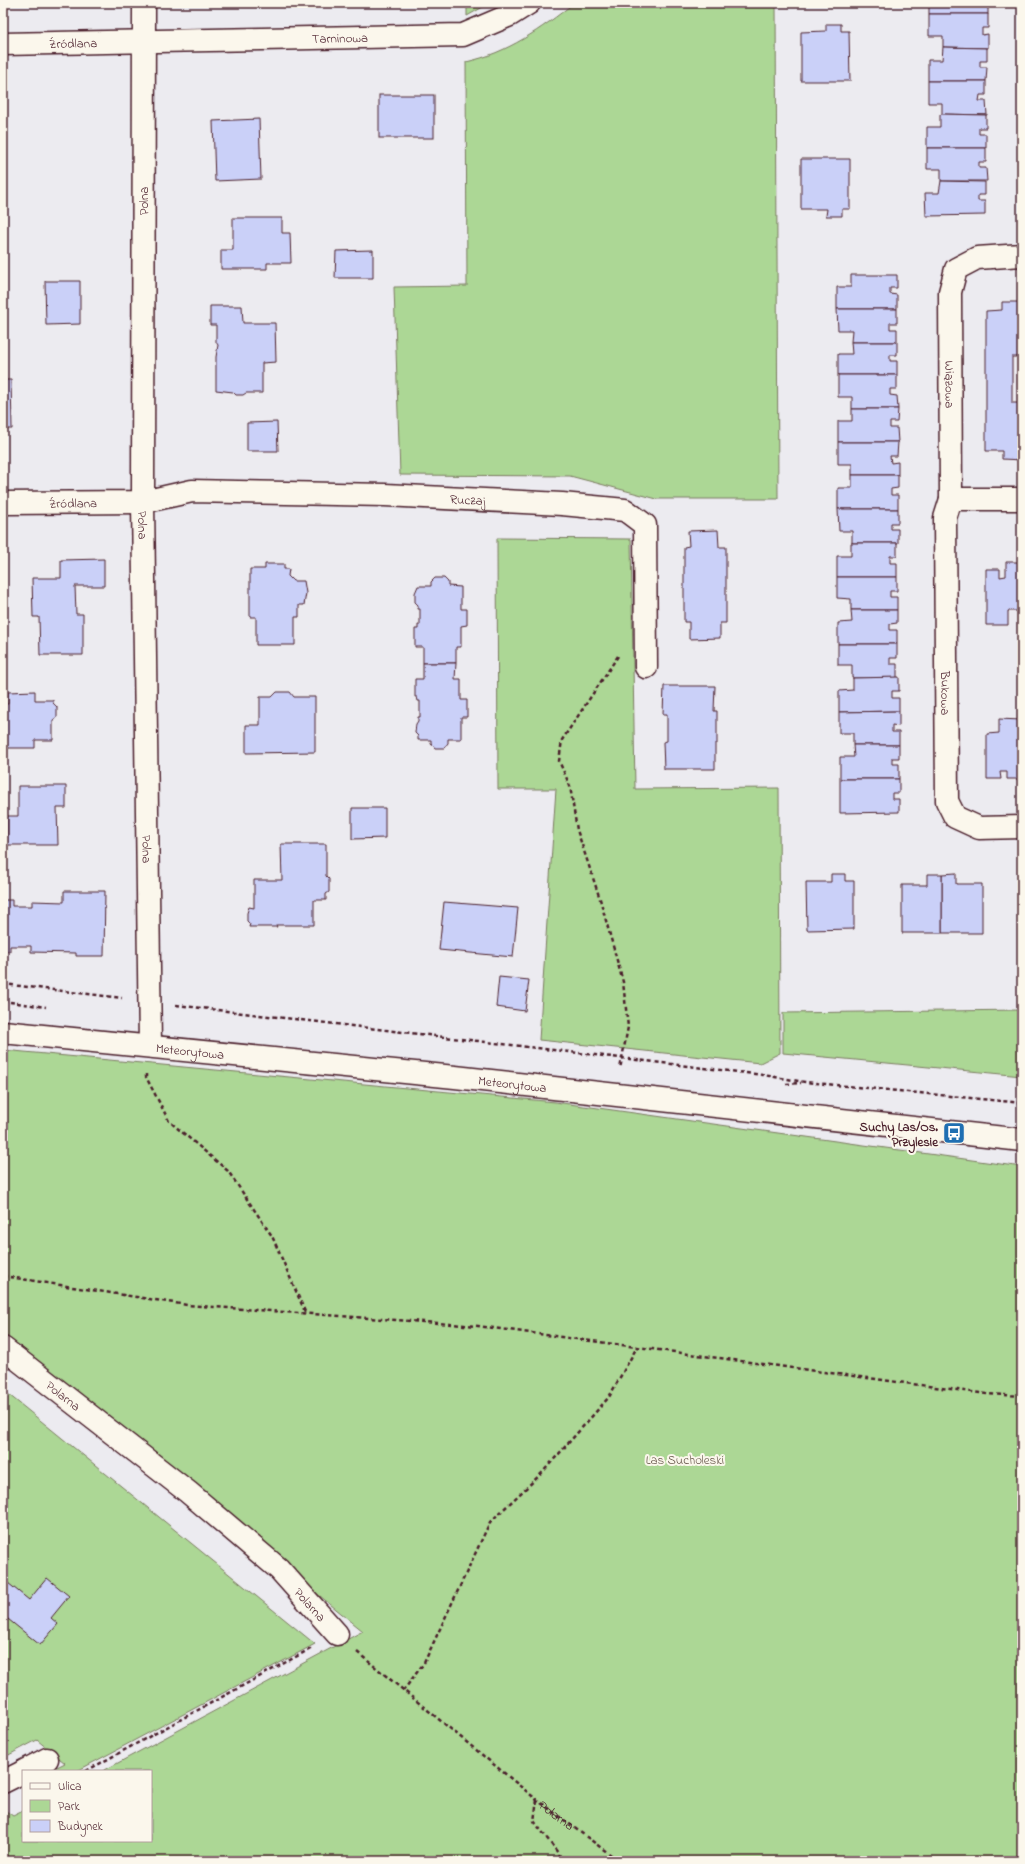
<svg xmlns="http://www.w3.org/2000/svg" width="1025" height="1864" viewBox="0 0 1025 1864" font-family="'Indie Flower',sans-serif">
  <rect width="100%" height="100%" fill="#ecebf0"/>
  <filter id="ink" filterUnits="userSpaceOnUse"><feTurbulence type="fractalNoise" baseFrequency=".025" numOctaves="2"/><feDisplacementMap in="SourceGraphic" scale="8" xChannelSelector="R" yChannelSelector="G"/><feConvolveMatrix kernelMatrix="1 2 1 2 8 2 1 2 1" color-interpolation-filters="sRGB"/></filter>
  <g filter="url(#ink)">
    <g fill="#acd795" stroke="#7b7b60">
      <polygon points="467,3 490,3 467,16"/>
      <path d="M 574,3 L 776,3 L 778,499 L 657,499 L 570,476 L 400,475 L 394,287 L 467,286 L 466,62 C 508,53 541,29 574,3 Z"/>
      <polygon points="497,538 631,539 635,789 779,788 780,1053 760,1063 539,1040 556,789 498,789"/>
      <polygon points="1022,1010 1022,1076 783,1053 783,1013"/>
      <polygon points="3,1050 555,1102 1022,1167 1022,1861 3,1861 3,1809 13,1816 23,1811 23,1841 151,1841 151,1771 103,1771 363,1631 3,1338"/>
      <polygon points="3,1390 315,1644 77,1771 49,1771 65,1763 37,1740 3,1758"/>
    </g>
    <g fill="#cad0f8" stroke="#4a1f2b">
      <rect x="929" y="3" width="59" height="11"/>
      <polygon points="929,14 988,14 988,28 982,28 982,35 988,34 988,48 943,47 943,36 929,36"/>
      <polygon points="826,24 841,24 841,31 849,31 850,81 801,81 801,32 826,31"/>
      <polygon points="943,47 987,48 987,61 980,61 980,67 987,67 986,81 928,81 928,60 942,60"/>
      <polygon points="928,81 986,81 986,95 980,95 979,101 986,101 987,115 942,114 942,103 928,103"/>
      <rect x="379" y="95" width="55" height="43"/>
      <polygon points="942,114 986,115 986,128 979,128 979,134 986,134 986,148 927,148 927,127 940,127 940,115"/>
      <polygon points="259,119 261,179 215,181 213,121"/>
      <polygon points="927,148 986,148 986,162 979,162 979,168 986,168 987,181 941,181 941,169 927,169"/>
      <polygon points="801,159 850,159 850,209 842,209 842,216 826,216 827,209 801,209"/>
      <polygon points="941,181 985,182 985,195 978,195 978,201 985,201 985,215 926,216 925,193 939,193"/>
      <polygon points="233,218 282,218 282,233 290,233 291,263 267,263 267,269 221,269 221,250 233,250"/>
      <polygon points="373,250 373,278 335,278 336,251"/>
      <polygon points="851,275 897,275 897,288 890,288 890,294 897,295 897,309 837,309 837,287 851,287"/>
      <polygon points="45,281 80,281 80,324 46,325"/>
      <polygon points="1002,302 1022,302 1022,357 1012,357 1012,403 1022,403 1022,460 1002,459 1002,451 986,451 986,311 1002,310"/>
      <polygon points="210,306 242,306 243,323 275,323 276,362 262,363 262,393 246,393 243,395 236,395 233,392 216,390 216,357 218,345 216,342 216,325 210,325"/>
      <polygon points="837,309 897,309 897,323 890,323 890,329 897,329 897,342 851,342 852,330 838,330"/>
      <polygon points="851,342 897,342 897,355 890,355 890,361 897,361 897,375 838,375 838,354 852,354"/>
      <polygon points="838,375 897,375 897,389 890,389 890,395 897,396 898,409 852,409 852,397 838,397"/>
      <polygon points="3,380 11,380 12,429 3,429"/>
      <polygon points="852,409 898,409 897,422 890,422 890,428 897,428 898,442 838,442 838,421 852,421"/>
      <polygon points="277,422 278,451 247,451 247,423"/>
      <polygon points="838,442 898,442 897,456 890,456 891,463 898,462 898,475 852,475 852,464 838,464"/>
      <polygon points="852,475 898,475 898,488 891,489 891,495 898,495 898,509 838,509 838,488 852,488"/>
      <polygon points="838,509 898,509 898,523 891,523 891,529 898,529 898,543 852,543 852,531 839,531"/>
      <polygon points="718,530 719,547 726,547 726,623 720,623 720,638 689,639 689,622 684,622 684,547 689,546 688,531"/>
      <polygon points="851,543 897,543 897,556 890,556 890,563 897,563 897,577 837,577 837,556 851,556"/>
      <polygon points="104,559 104,586 75,586 76,614 83,614 83,655 40,655 39,617 33,617 32,578 61,578 61,560"/>
      <polygon points="1006,562 1020,562 1020,611 1008,611 1008,625 986,625 986,569 1000,569 1000,577 1006,576"/>
      <rect x="1020" y="562" width="2" height="49"/>
      <polygon points="265,564 284,564 284,569 289,569 288,576 293,581 304,581 306,593 304,605 299,605 299,617 295,617 295,645 256,645 256,617 250,617 250,569 265,569"/>
      <polygon points="837,577 897,577 897,591 890,591 890,597 897,597 897,610 851,610 851,599 837,598"/>
      <polygon points="435,578 444,578 448,582 448,586 461,587 461,609 467,609 467,625 461,626 461,647 456,647 456,663 423,663 423,647 415,647 415,629 418,629 418,625 420,625 420,609 418,609 418,605 415,602 415,593 418,586 431,586 431,582"/>
      <polygon points="851,610 897,610 897,623 890,624 890,630 897,630 897,644 838,644 838,623 852,622"/>
      <polygon points="838,644 897,644 897,658 890,658 890,664 897,664 897,678 852,678 852,665 838,665"/>
      <polygon points="423,663 456,663 455,679 461,679 461,700 467,700 467,717 461,717 461,739 448,739 448,743 444,748 435,748 431,743 431,740 418,740 418,736 415,733 416,724 418,721 418,717 420,717 420,701 418,701 417,697 415,697 415,679 423,679"/>
      <polygon points="899,677 899,691 892,691 892,698 899,698 899,711 839,712 839,691 853,690 853,678"/>
      <polygon points="664,686 715,686 714,711 717,711 717,744 715,744 715,769 664,769 663,742 667,741 667,714 663,714"/>
      <polygon points="35,691 35,700 53,700 53,703 57,707 57,717 53,720 53,740 35,740 35,748 3,748 3,704 8,704 8,692"/>
      <polygon points="277,692 290,692 294,697 315,697 315,752 246,753 246,725 260,725 260,697 272,697"/>
      <polygon points="899,711 899,726 892,725 892,732 899,732 899,745 853,745 853,733 839,733 839,712"/>
      <polygon points="999,719 1021,720 1021,779 1007,779 1007,772 1000,772 1001,779 987,779 987,734 999,733"/>
      <rect x="1021" y="720" width="1" height="59"/>
      <polygon points="853,745 899,745 899,758 892,758 892,764 899,764 899,779 840,779 840,757 854,757"/>
      <polygon points="840,779 899,779 899,793 892,793 892,799 899,799 899,812 840,813"/>
      <polygon points="18,786 66,786 66,808 57,808 58,845 7,845 7,816 18,816"/>
      <polygon points="352,808 385,808 385,838 352,839"/>
      <polygon points="281,844 326,844 326,876 329,879 329,892 326,894 326,900 314,900 314,925 276,925 277,927 249,927 250,924 247,921 247,913 249,907 254,908 254,880 282,880"/>
      <polygon points="956,873 956,884 982,884 982,933 942,933 942,874"/>
      <polygon points="831,874 845,874 845,881 854,881 854,929 807,930 806,882 831,882"/>
      <polygon points="927,874 942,874 942,933 902,933 902,885 927,885"/>
      <polygon points="64,891 105,891 104,956 76,956 76,953 31,952 31,946 10,946 10,951 3,951 3,900 12,900 12,906 32,906 32,901 64,902"/>
      <polygon points="444,902 518,908 513,957 439,950"/>
      <polygon points="499,977 529,980 525,1011 496,1007"/>
      <polygon points="47,1578 69,1596 51,1618 58,1624 40,1645 3,1615 3,1579 29,1600"/>
    </g>
    <g fill="none" stroke-linecap="round" stroke-linejoin="round">
      <g stroke="#4a1f2b" stroke-width="25">
        <g id="minor">
          <path id="s2" d="M 144,3 L 143,502 L 150,1046"/>
          <path id="s3" d="M 3,44 L 463,35 L 510,15 L 529,3"/>
          <path id="s4" d="M 1022,255 L 977,258 L 956,269 L 950,292 L 951,499 L 1022,499"/>
          <path id="s5" d="M 951,499 L 945,518 L 947,801 L 955,817 L 979,828 L 1022,827"/>
          <path id="s6" d="M 3,503 L 143,502 L 192,491 L 385,495 L 562,504 L 625,510 L 645,525 L 646,667"/>
          <path id="s7" d="M 3,1032 L 455,1077 L 1022,1140"/>
          <path id="s8" d="M 3,1348 L 188,1492 L 279,1569 L 337,1634"/>
          <polyline points="24,1771 47,1759"/>
          <polyline points="3,1782 23,1772"/>
        </g>
      </g>
      <g stroke="#4a1f2b" stroke-width="2.5" stroke-dasharray="4 3" stroke-linecap="butt">
        <polyline points="618,656 562,740 559,761 570,786 577,830 600,899 623,982 628,1027 620,1069"/>
        <polyline points="3,984 122,998"/>
        <polyline points="3,1001 46,1007"/>
        <polyline points="176,1005 763,1075 805,1082 1022,1103"/>
        <polyline points="146,1074 146,1077 169,1121 228,1171 272,1236 306,1314"/>
        <polyline points="786,1084 801,1083"/>
        <polyline points="3,1276 187,1305 478,1326 637,1347"/>
        <path id="s1" d="M 357,1652 L 537,1800 L 619,1861"/>
        <polyline points="403,1691 424,1663 490,1522 541,1474 609,1397 637,1347 987,1394 1022,1396"/>
        <polyline points="86,1771 312,1648"/>
        <polyline points="537,1800 534,1821 564,1861"/>
      </g>
      <use href="#minor" stroke="#fbf7ec" stroke-width="22"/>
    </g>
  </g>
  <defs>
    <g id="bus-square" transform="scale(1.15)"><rect x="-9" y="-9" width="18" height="18" rx="4" fill="#1f6fb2" stroke="#fbf7ec"/><path d="M-5-6H5V4H4V6H2V4H-2V6H-4V4H-5ZM-3.5-4V0h7V-4ZM-3.5 1.2v1.5H-2V1.2ZM2 1.2v1.5H3.5V1.2Z" fill="#fff"/></g>
  </defs>
  <g fill-rule="evenodd">
    <use href="#bus-square" x="954" y="1133"/>
  </g>
  <g text-anchor="middle" stroke-width="4" stroke-linejoin="round" paint-order="stroke">
    <g font-size="13" fill="#4a1f2b" stroke="#fbf7ec">
      <text dy="5" stroke="none"><textPath href="#s3" startOffset="337">Tarninowa</textPath></text>
      <text dy="5" stroke="none"><textPath href="#s3" startOffset="70">Źródlana</textPath></text>
      <text transform="translate(143 201) rotate(-90)" y="5">Polna</text>
      <text dy="5" stroke="none"><textPath href="#s4" startOffset="185">Wiązowa</textPath></text>
      <text dy="5" stroke="none"><textPath href="#s6" startOffset="466">Ruczaj</textPath></text>
      <text dy="5" stroke="none"><textPath href="#s6" startOffset="70">Źródlana</textPath></text>
      <text dy="5" stroke="none"><textPath href="#s2" startOffset="522">Polna</textPath></text>
      <text dy="5" stroke="none"><textPath href="#s5" startOffset="195">Bukowa</textPath></text>
      <text dy="5" stroke="none"><textPath href="#s2" startOffset="846">Polna</textPath></text>
      <text dy="5" stroke="none"><textPath href="#s7" startOffset="188">Meteorytowa</textPath></text>
      <text dy="5" stroke="none"><textPath href="#s7" startOffset="512">Meteorytowa</textPath></text>
      <text dy="5" stroke="none"><textPath href="#s8" startOffset="77">Polarna</textPath></text>
      <text dy="5" stroke="none"><textPath href="#s8" startOffset="401">Polarna</textPath></text>
      <text dy="5" stroke="none"><textPath href="#s1" startOffset="258">Polarna</textPath></text>
    </g>
    <g font-size="13" font-weight="bold" fill="#4a1f2b" stroke="#fbf7ec" text-anchor="end">
      <text x="938" y="1131">Suchy Las/Os.<tspan x="938" dy="15">Przylesie</tspan></text>
    </g>
    <g font-size="13" fill="#67564b" stroke="#fbf7ec">
      <text x="685" y="1464">Las Sucholeski</text>
    </g>
  </g>
  <rect width="1025" height="1864" fill="none" stroke="#fbf7ec" stroke-width="16"/>
  <rect x="8" y="8" width="1009" height="1848" fill="none" stroke="#4a1f2b" stroke-width="1.5" filter="url(#ink)"/>
  <rect x="22" y="1770" width="130" height="72" fill="#fbf7ec" stroke="#b4a19f"/>
  <rect x="30" y="1783" width="20" height="6" fill="#fbf7ec" stroke="#b4a19f"/>
  <text x="58" y="1790" font-size="12" fill="#4a1f2b">Ulica</text>
  <rect x="30" y="1800" width="20" height="12" fill="#acd795" stroke="#b4a19f"/>
  <text x="58" y="1810" font-size="12" fill="#4a1f2b">Park</text>
  <rect x="30" y="1820" width="20" height="12" fill="#cad0f8" stroke="#b4a19f"/>
  <text x="58" y="1830" font-size="12" fill="#4a1f2b">Budynek</text>
</svg>
